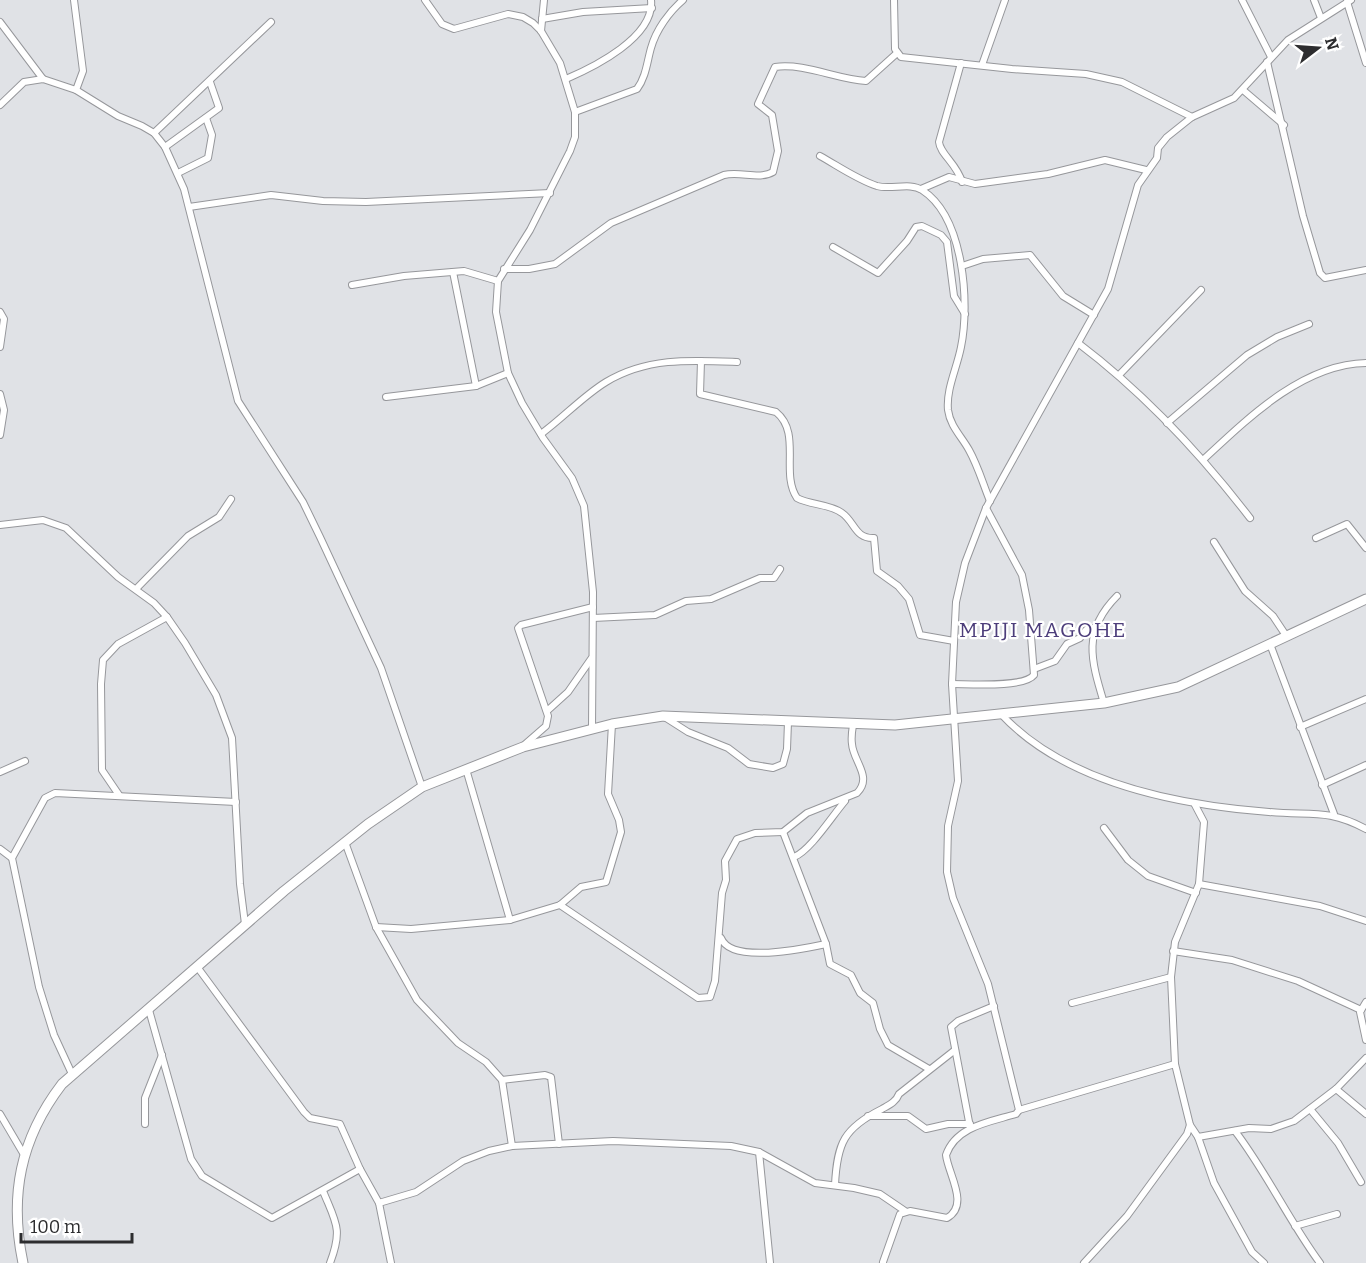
<svg xmlns="http://www.w3.org/2000/svg" width="1366" height="1263" viewBox="0 0 1366 1263" font-family="Bitter,serif">
  <rect width="100%" height="100%" fill="#e0e2e6"/>
  <g fill="none" stroke-linecap="round" stroke-linejoin="round">
    <g stroke="#96979b" stroke-width="8">
      <g id="street">
        <polyline points="74,0 83,71 76,90"/>
        <polyline points="425,0 442,24 454,29 508,14 523,17 533,23 541,31 560,63 575,112 575,137 570,151 530,230 498,281 496,312 508,373 522,403 543,438 572,478 584,506 593,592 592,728"/>
        <polyline points="894,0 895,49 901,57 1012,69 1086,74 1122,82 1192,117"/>
        <polyline points="1242,0 1271,57"/>
        <polyline points="1314,0 1321,18"/>
        <polyline points="1347,2 1366,63"/>
        <polyline points="542,19 583,12 652,8"/>
        <polyline points="0,22 43,79"/>
        <polyline points="541,31 544,0"/>
        <polyline points="1267,62 1303,216 1320,273 1325,278 1366,270"/>
        <path d="M 961,63 L 939,142 C 940,154 957,164 962,182"/>
        <polyline points="982,65 1005,0"/>
        <path d="M 566,79 C 594,67 655,37 651,0"/>
        <polyline points="1243,90 1284,125"/>
        <polyline points="0,105 24,82 43,79 76,90 118,116 142,126 154,133 165,147 184,189 238,401 303,502 320,537 381,668 422,787"/>
        <path d="M 575,112 L 637,89 C 646,77 647,62 651,48 C 656,30 669,12 683,0"/>
        <polyline points="154,133 271,22"/>
        <polyline points="165,147 219,108 210,82"/>
        <path d="M 820,156 C 838,166 858,180 877,186 C 891,190 910,182 922,190 C 964,217 970,303 961,347 C 957,368 946,389 948,410 C 950,426 962,437 969,450 C 978,466 983,484 990,501"/>
        <polyline points="178,173 208,158 212,135 206,118"/>
        <polyline points="921,189 949,177 975,184 1048,174 1105,160 1146,170"/>
        <polyline points="189,207 271,195 323,201 366,202 550,193"/>
        <polyline points="833,247 878,273 907,241 916,227 922,226 941,235 947,242 954,296 965,314"/>
        <polyline points="962,266 983,259 1030,255 1063,296 1094,315"/>
        <path d="M 504,269 L 529,269 L 555,264 L 611,223 L 724,175 C 740,171 760,180 773,172 L 778,151 L 772,115 L 758,104 L 775,67 C 805,63 836,79 866,81 L 896,54"/>
        <polyline points="453,272 476,386"/>
        <polyline points="352,285 404,276 464,271 498,281"/>
        <polyline points="0,312 4,319 0,347"/>
        <path d="M 1078,343 C 1144,393 1200,453 1250,518"/>
        <path d="M 701,361 L 700,394 L 776,412 C 802,433 780,473 797,498 C 810,505 830,504 842,513 C 855,522 855,539 874,538 L 877,571 L 898,586 L 909,599 L 920,635 L 954,641"/>
        <polyline points="1120,374 1201,290"/>
        <polyline points="0,394 4,410 0,435"/>
        <polyline points="386,397 476,386 508,373"/>
        <polyline points="1167,423 1247,355 1277,337 1309,324"/>
        <path d="M 541,434 C 563,418 583,396 606,382 C 647,357 692,360 737,362"/>
        <path d="M 1204,459 C 1248,418 1303,364 1366,363"/>
        <polyline points="0,525 43,520 66,528 118,577 154,603 167,617 185,643 216,695 232,738 240,884 245,924"/>
        <polyline points="1316,538 1347,524 1366,548"/>
        <polyline points="1214,542 1245,591 1273,616 1287,637"/>
        <polyline points="136,589 188,536 219,517 231,499"/>
        <polyline points="593,618 655,615 686,601 711,599 760,578 774,578 780,569"/>
        <polyline points="1270,644 1334,814"/>
        <polyline points="1034,669 1055,661 1067,644 1080,638 1086,630 1094,628"/>
        <path d="M 952,684 C 969,684 1024,688 1034,675 L 1029,610 L 1022,575 L 986,508"/>
        <path d="M 1104,703 C 1091,660 1082,631 1117,596"/>
        <polyline points="547,711 568,692 591,659"/>
        <path d="M 1001,714 C 1065,783 1178,805 1269,812 C 1310,816 1327,808 1366,829"/>
        <polyline points="666,718 688,732 728,748 749,764 773,768 783,764 787,749 788,722"/>
        <polyline points="1300,727 1366,699"/>
        <polyline points="523,746 546,726 548,716 518,628 521,625 593,607"/>
        <polyline points="466,769 510,920"/>
        <polyline points="0,772 25,761"/>
        <polyline points="1322,785 1366,765"/>
        <polyline points="119,795 102,770 101,684 103,660 118,644 167,617"/>
        <polyline points="1104,828 1128,860 1148,876 1196,893"/>
        <polyline points="783,832 826,944 830,964 851,975 860,993 873,1003 880,1029 888,1045 929,1069"/>
        <polyline points="345,842 376,927 417,1000 458,1043 486,1062 502,1080 512,1146"/>
        <polyline points="0,849 12,858"/>
        <path d="M 794,857 C 810,851 832,816 845,801"/>
        <polyline points="1199,884 1320,906 1366,921"/>
        <path d="M 560,905 L 698,998 L 710,997 L 715,981 L 722,893 L 726,880 L 725,861 L 737,839 L 755,833 L 783,832 L 807,813 L 857,793 C 873,777 853,761 852,744 C 851,738 852,731 853,725"/>
        <polyline points="376,927 411,929 510,920 560,905 581,887 606,882 621,832 619,820 608,794 612,724"/>
        <path d="M 721,938 C 731,964 803,949 826,944"/>
        <polyline points="1173,951 1232,960 1298,981 1361,1010"/>
        <polyline points="198,968 304,1112 310,1118 340,1124 360,1169 379,1203 416,1192 463,1161 489,1151 512,1146 613,1141 731,1146 759,1152 815,1183 854,1188 880,1194 905,1211"/>
        <polyline points="1366,1002 1360,1012 1366,1040"/>
        <polyline points="1072,1003 1171,977"/>
        <polyline points="149,1010 191,1159 202,1176 272,1218 360,1169"/>
        <polyline points="72,1074 54,1035 39,987 12,858 45,798 55,793 236,802"/>
        <polyline points="502,1080 545,1075 551,1077 559,1144"/>
        <polyline points="1336,1089 1366,1114"/>
        <polyline points="1310,1109 1338,1143 1361,1182"/>
        <polyline points="1019,1110 1175,1064"/>
        <polyline points="0,1114 23,1153"/>
        <polyline points="868,1116 908,1116 926,1129 948,1124 970,1124"/>
        <polyline points="145,1124 145,1098 162,1055"/>
        <polyline points="1190,1125 1198,1137 1214,1183 1252,1252 1264,1263"/>
        <polyline points="970,1127 951,1027 958,1021 994,1006"/>
        <path d="M 1235,1131 C 1267,1173 1289,1221 1320,1263"/>
        <polyline points="1198,1137 1249,1128 1271,1129 1294,1121 1336,1089 1366,1058"/>
        <polyline points="759,1152 770,1263"/>
        <path d="M 835,1185 C 837,1143 844,1128 882,1109 C 889,1105 896,1102 899,1094 L 955,1050"/>
        <path d="M 323,1191 C 336,1223 343,1229 330,1263"/>
        <polyline points="379,1203 391,1263"/>
        <polyline points="1295,1226 1337,1214"/>
        <path d="M 883,1262 L 900,1214 L 910,1211 L 947,1218 C 970,1205 948,1174 946,1155 C 956,1126 990,1122 1016,1114 L 1019,1110 L 988,984 L 953,898 L 947,872 L 948,826 L 958,781 L 952,684 L 956,602 L 965,563 L 986,508 L 1108,289 L 1138,185 L 1157,158 L 1158,148 L 1167,137 L 1192,117 L 1234,98 L 1288,40 L 1351,0"/>
        <polyline points="1084,1263 1127,1216 1187,1134 1190,1125 1175,1064 1171,977 1175,942 1199,884 1204,822 1195,805"/>
      </g>
    </g>
    <g stroke="#96979b" stroke-width="11">
      <path id="secondary" d="M 23,1263 C 9,1196 20,1139 62,1084 L 284,891 L 368,824 L 422,787 L 523,747 L 612,724 L 663,716 L 895,725 L 1104,703 L 1178,687 L 1366,599"/>
    </g>
    <use href="#street" stroke="#fff" stroke-width="6"/>
    <use href="#secondary" stroke="#fff" stroke-width="9"/>
  </g>
  <g text-anchor="middle" stroke-width="4.5" stroke-linejoin="round" paint-order="stroke">
    <g font-size="21" letter-spacing="1.5" fill="#4d3e7b" stroke="#fff">
      <text x="1043" y="637">MPIJI MAGOHE</text>
    </g>
  </g>
  <g transform="translate(1318 48) rotate(73)" stroke="#ffffff" stroke-width="4.5" paint-order="stroke">
  <path d="M0-4.5L10 22L0 15L-10 22Z" fill="#2d2d2f"/>
  <text y="-9" font-size="16" font-weight="bold" text-anchor="middle" fill="#2d2d2f">N</text>
  </g>
  <path d="M21 1233v9h111v-9" fill="none" stroke="#2d2d2f" stroke-width="3"/>
  <text x="30" y="1233" font-size="18" fill="#2d2d2f" stroke="#ffffff" stroke-width="4.5" paint-order="stroke">100 m</text>
</svg>
